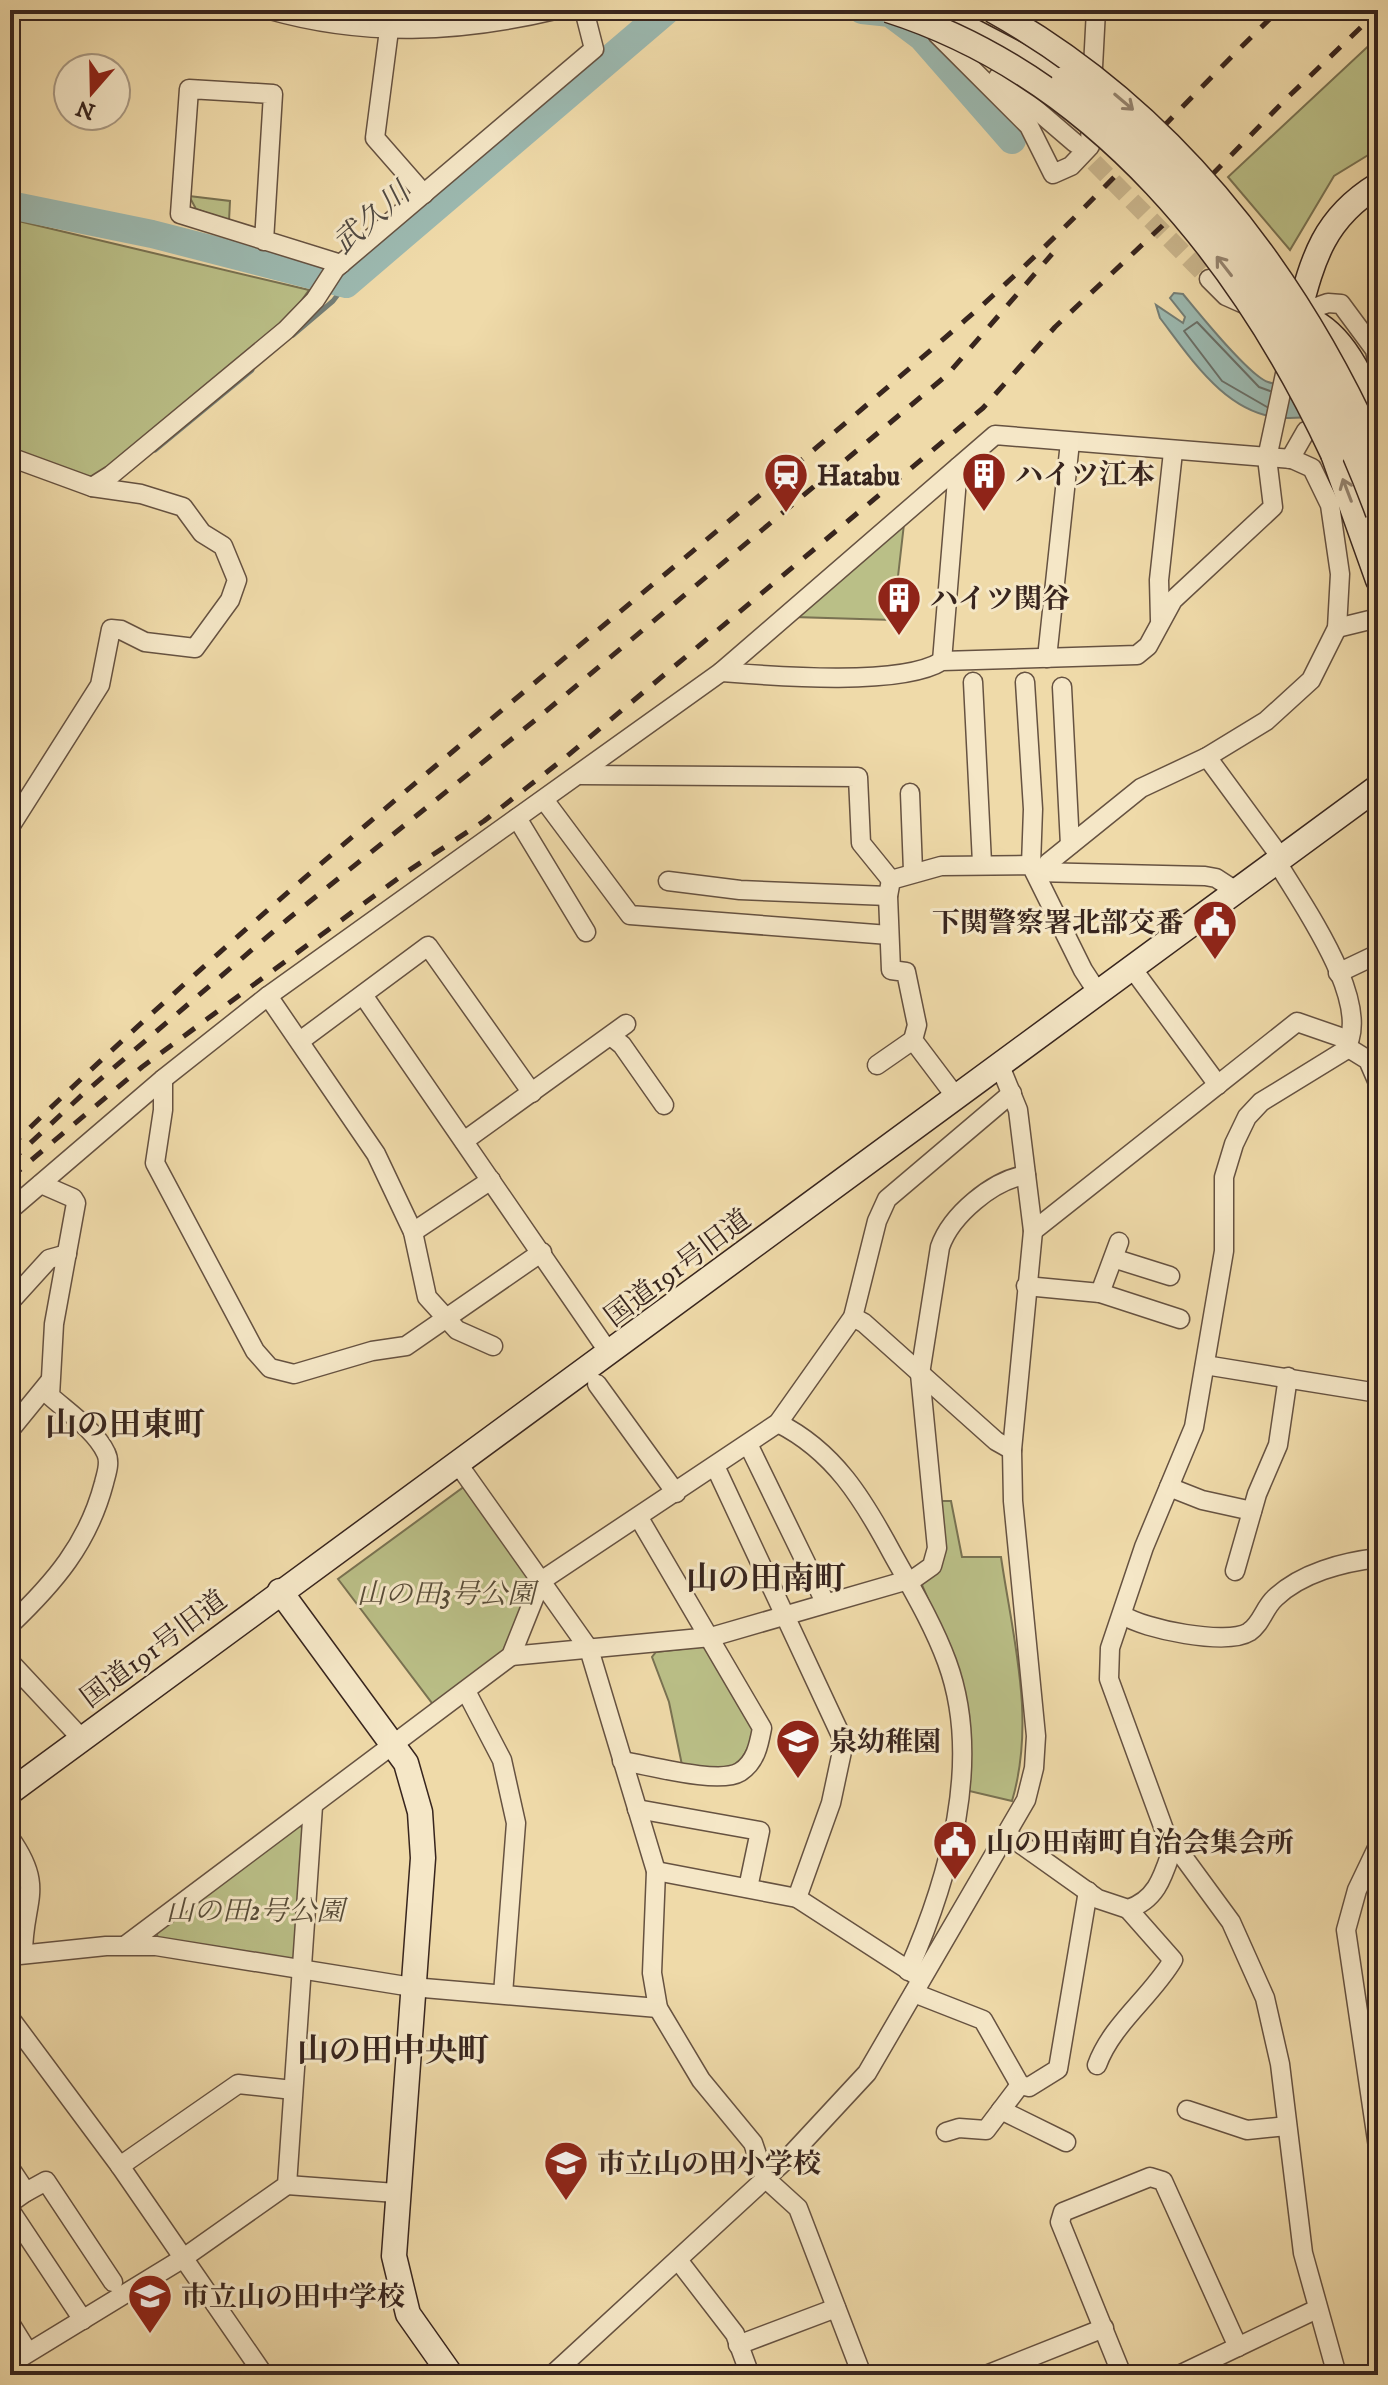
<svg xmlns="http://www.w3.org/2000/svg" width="1388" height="2385" viewBox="0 0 1388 2385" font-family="'IM FELL DW Pica','Noto Serif JP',serif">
  <rect width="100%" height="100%" fill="#efdaa9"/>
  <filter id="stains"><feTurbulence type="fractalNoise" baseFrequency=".0025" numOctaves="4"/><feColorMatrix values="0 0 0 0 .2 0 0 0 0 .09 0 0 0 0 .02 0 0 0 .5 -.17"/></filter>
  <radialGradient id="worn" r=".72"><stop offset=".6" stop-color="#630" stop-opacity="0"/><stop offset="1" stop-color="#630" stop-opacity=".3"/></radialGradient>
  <g fill="#babf87" stroke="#797252" stroke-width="2">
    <polygon points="1378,37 1378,149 1334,176 1290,250 1228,177"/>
    <polygon points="189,196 230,201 229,221 196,209"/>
    <polygon points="10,219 309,290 284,325 95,477 83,476 10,449"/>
    <polygon points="904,524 893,620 795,617"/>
    <polygon points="465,1486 532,1580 503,1655 435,1707 338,1579"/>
    <path d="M 937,1501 L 951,1501 L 962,1557 L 1001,1557 C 1013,1639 1036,1720 1012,1801 L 965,1790 L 950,1650 L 922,1585 Z"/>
    <path d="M 708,1646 L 756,1727 C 739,1777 730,1771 682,1765 L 669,1702 L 652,1657 L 656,1652 Z"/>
    <polygon points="297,1825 305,1828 296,1956 288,1960 158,1938 156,1931"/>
  </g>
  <path fill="#9cb9b0" stroke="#747e76" stroke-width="2" d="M 1174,293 L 1183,294 C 1198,312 1249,376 1268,382 C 1303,394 1344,380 1378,372 L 1378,404 C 1349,408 1316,419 1286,418 C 1228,417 1192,360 1160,318 L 1156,305 L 1183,323 L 1185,317 L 1170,298 Z"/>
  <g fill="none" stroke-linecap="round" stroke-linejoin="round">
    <polyline stroke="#6a6f67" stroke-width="2" points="1267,407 1222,381 1184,331 1197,322 1259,387 1270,391"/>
    <g stroke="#747e76" stroke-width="5">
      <polyline points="293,335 333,301 346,284"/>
      <polyline points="155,450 252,370"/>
    </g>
    <g stroke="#9cb9b0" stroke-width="28">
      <polyline points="862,10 890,13 922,37 1012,140"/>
      <polyline points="10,205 152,234 346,284 667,10"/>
    </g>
    <polyline stroke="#cab68d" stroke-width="18" stroke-dasharray="18 9" stroke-linecap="butt" points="1075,143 1209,279"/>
    <g stroke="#665241" stroke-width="21">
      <g id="street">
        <path d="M 270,10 C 365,37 459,33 555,10"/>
        <polyline points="389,30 375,138 424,194"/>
        <polyline points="937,34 1029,126 1053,174 1071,166 1090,146 1091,115"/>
        <polyline points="998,77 1075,143"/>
        <polyline points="1092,86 1096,10"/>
        <polyline points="264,241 273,94 189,89 180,214 341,264"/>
        <polyline points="1209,279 1226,296 1253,308"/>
        <polyline points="1294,315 1328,303 1341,304 1375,350 1377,361"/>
        <polyline points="10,457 92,487 141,494 183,507 202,533 223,546 237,580 230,600 195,648 145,642 121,630 111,629 100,685 10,827"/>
        <polyline points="1290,459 1306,431 1328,425"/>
        <polyline points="92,487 111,475 286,330 315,300 335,269 594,49 584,10"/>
        <polyline points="1160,620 1159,580 1173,452"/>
        <polyline points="1337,628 1378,618"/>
        <polyline points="1047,658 1070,442"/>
        <polyline points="942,661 958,467"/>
        <path d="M 721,672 C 772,676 901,687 942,661 L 1137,655 L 1148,646 L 1173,600 L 1273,507 L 1267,458 L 1288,360"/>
        <polyline points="973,682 982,863"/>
        <polyline points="1025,682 1033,809 1031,865"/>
        <polyline points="1062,687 1070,845"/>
        <polyline points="1207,757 1282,859"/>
        <polyline points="581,775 858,777 861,843 891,880"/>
        <polyline points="910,793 913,871"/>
        <polyline points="545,801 630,915 889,935"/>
        <polyline points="517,818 586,932"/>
        <path d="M 1277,862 C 1301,903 1376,1006 1344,1051 L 1261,1102 L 1247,1117 L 1234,1144 L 1224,1177 L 1224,1251 L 1194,1427 L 1144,1547 L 1110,1648 L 1109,1679 L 1165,1832 L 1231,1922 L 1265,1998 L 1280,2064 L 1303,2253 L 1337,2375"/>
        <polyline points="1035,872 1205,876 1216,878 1236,891"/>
        <polyline points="668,881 740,890 888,896"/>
        <polyline points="1132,968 1218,1085"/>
        <polyline points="1338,973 1378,954"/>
        <polyline points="363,995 610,1354"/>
        <polyline points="268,996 376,1154 413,1232 427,1297 457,1330 493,1346"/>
        <polyline points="612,1037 622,1045 664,1105"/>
        <polyline points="300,1041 428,946 532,1093"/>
        <polyline points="1347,1047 1368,1060 1378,1083"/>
        <polyline points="877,1065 913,1040"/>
        <polyline points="163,1079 163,1110 155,1163 255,1351 270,1368 294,1374 372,1351 406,1346 542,1252"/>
        <polyline points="956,1097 913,1040 917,1025 906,972 891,970 888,896 891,880 941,866 1031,865 1083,970 1098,993"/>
        <polyline points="464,1141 626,1024"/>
        <polyline points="10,1210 163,1079 268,996 721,672 995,435 1292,459 1312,468 1330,505 1340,574 1337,628 1311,680 1266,721 1207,757 1141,788 1048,863 1045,871"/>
        <polyline points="1033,1231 1297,1022 1349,1040"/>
        <polyline points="413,1232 491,1180"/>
        <polyline points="1116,1259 1170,1276"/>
        <polyline points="1026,1286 1100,1293 1180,1319"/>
        <polyline points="1100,1293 1119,1242"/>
        <polyline points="10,1302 49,1259 67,1254"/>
        <polyline points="853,1317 864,1323 996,1441 1012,1450"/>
        <polyline points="1205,1365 1378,1393"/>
        <polyline points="597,1384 676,1493"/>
        <path d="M 778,1423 C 834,1451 863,1499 892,1553 C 912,1589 933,1624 947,1662 C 983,1760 949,1879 908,1971"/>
        <polyline points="10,1430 50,1381"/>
        <polyline points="748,1444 825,1602"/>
        <polyline points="458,1464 589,1649 656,1871 652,1973 658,2008 701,2080 753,2143 765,2178 798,2208 862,2375"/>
        <polyline points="715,1466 844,1742 831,1803 797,1898"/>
        <polyline points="1169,1487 1202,1500 1252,1511"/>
        <polyline points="1235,1571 1257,1494 1278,1445 1288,1377"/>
        <path d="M 1123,1615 C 1143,1629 1227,1646 1249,1632 C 1262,1623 1264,1608 1275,1598 C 1301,1573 1343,1562 1378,1558"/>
        <path d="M 10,1625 C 54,1583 88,1544 104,1483 C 106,1474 111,1463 106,1453 C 96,1431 68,1412 50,1396 L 54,1324 L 76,1203 L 73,1198 L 41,1184"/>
        <path d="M 511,1656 L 711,1637 L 915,1578 L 932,1566 L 937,1548 L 920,1374 L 940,1247 C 951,1215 993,1180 1026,1175"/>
        <polyline points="10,1662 82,1739"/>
        <polyline points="466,1691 502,1760 516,1823 503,1994"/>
        <path d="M 622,1761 C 648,1765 719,1785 740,1772 C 756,1762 759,1744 762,1728 L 639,1518"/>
        <polyline points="637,1809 760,1831 748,1888"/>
        <path d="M 1008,1835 L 1098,1899 L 1128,1909 C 1159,1899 1164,1872 1174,1844"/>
        <path d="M 10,1838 C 46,1889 23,1900 23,1954"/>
        <polyline points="1378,1846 1357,1890 1346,1930 1378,2147"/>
        <polyline points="656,1871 797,1898 919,1977"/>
        <polyline points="126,1945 511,1656 541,1581 778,1423 853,1317 877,1221 887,1199 1012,1093"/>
        <polyline points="10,1956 106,1946 156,1946 412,1987 658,2008"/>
        <polyline points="914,1993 983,2020 1020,2085 1029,2087 1058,2069 1088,1891"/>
        <polyline points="10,2018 120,2166 264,2375"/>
        <path d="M 1097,2065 C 1112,2024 1151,1997 1173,1960 L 1128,1909"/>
        <polyline points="1001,2110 1066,2142"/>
        <polyline points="1187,2110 1247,2130 1287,2126"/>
        <polyline points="946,2132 959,2128 986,2130 1020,2085"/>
        <polyline points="120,2166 238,2084 293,2090"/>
        <polyline points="10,2168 26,2192 16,2199"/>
        <polyline points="287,2185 396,2193"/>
        <polyline points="26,2192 46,2181 113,2282"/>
        <polyline points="10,2210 83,2320"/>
        <polyline points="678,2260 735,2334 750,2375"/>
        <polyline points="10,2323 28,2352"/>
        <polyline points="738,2345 836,2308"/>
        <polyline points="10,2364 182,2259 287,2185 313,1806"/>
        <polyline points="552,2375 789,2157 867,2073 1026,1800 1034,1768 1036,1736 1013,1501 1012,1450 1033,1231 1018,1110 1000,1066"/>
        <polyline points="986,2375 1104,2328"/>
        <polyline points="1122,2375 1060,2222 1063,2212 1150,2177 1163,2181 1238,2347"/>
        <polyline points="1179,2375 1317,2309"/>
      </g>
    </g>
    <g stroke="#38251e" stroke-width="27">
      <g id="secondary">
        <polyline points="923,10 967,28 1064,79"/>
        <path d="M 1378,185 C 1324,218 1313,258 1298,316 C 1340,325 1365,381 1378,420"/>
        <polyline points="1371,442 1378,461"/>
        <polyline points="1333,454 1378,580"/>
        <polyline points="280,1591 406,1763 420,1812 423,1858 394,2256 408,2314 451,2375"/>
        <polyline points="10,1792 1378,787"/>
      </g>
    </g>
    <use href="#street" stroke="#f5e7c7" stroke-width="18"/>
    <use href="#secondary" stroke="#f5e7c7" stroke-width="24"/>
    <g stroke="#38251e" stroke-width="5" stroke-dasharray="14 14" stroke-linecap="butt">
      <path d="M 10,1147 C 311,854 646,598 962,323 C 1074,226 1172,113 1279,10"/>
      <polyline points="10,1162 83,1094 288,919 539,717 947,375 1052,254"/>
      <polyline points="10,1178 142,1067 408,871 484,821 566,757 983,408 1055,327 1162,226 1286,99 1378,11"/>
    </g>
    <g stroke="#38251e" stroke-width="27" stroke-linecap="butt">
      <g id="secondary-bridge">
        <path d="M 888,10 C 1098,77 1243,261 1333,454"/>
        <path d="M 992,10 C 1166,107 1289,263 1371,442"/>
        <path d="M 1064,79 C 1215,196 1312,334 1378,513"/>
      </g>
    </g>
    <use href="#secondary-bridge" stroke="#f5e7c7" stroke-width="24"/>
  </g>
  <defs><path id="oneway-shaft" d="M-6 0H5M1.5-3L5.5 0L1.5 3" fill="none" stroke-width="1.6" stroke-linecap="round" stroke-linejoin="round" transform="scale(2)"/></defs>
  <g stroke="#968672">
    <use href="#oneway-shaft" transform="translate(1124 102) rotate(40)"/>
    <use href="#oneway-shaft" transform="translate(1224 266) rotate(-128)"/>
    <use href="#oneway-shaft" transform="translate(1347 490) rotate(-111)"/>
  </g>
  <defs>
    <g id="building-pin" transform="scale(2.3)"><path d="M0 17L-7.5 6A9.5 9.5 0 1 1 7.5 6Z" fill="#8f2418" stroke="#f5e7c7"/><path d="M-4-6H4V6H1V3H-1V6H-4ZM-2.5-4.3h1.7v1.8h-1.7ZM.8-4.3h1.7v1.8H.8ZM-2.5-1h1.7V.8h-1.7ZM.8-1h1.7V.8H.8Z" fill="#fff"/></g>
    <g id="station-pin" transform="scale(2.3)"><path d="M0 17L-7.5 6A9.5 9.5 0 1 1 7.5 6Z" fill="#8f2418" stroke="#f5e7c7"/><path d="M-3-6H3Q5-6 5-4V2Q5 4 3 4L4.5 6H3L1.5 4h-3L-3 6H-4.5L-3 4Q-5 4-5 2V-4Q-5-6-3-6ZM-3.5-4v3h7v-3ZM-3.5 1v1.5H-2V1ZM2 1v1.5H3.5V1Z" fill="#fff"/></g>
    <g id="civic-pin" transform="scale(2.3)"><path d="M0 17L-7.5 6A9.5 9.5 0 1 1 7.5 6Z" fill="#8f2418" stroke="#f5e7c7"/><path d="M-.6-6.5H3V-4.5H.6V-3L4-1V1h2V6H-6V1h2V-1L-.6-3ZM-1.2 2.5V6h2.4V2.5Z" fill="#fff"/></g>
    <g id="school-pin" transform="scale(2.3)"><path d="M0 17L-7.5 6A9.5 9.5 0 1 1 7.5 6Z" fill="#8f2418" stroke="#f5e7c7"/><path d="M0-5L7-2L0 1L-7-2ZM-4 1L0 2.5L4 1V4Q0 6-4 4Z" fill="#fff"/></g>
  </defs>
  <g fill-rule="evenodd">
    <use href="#building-pin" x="984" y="474"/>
    <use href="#station-pin" x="786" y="475"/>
    <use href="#building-pin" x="899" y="598"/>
    <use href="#civic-pin" x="1215" y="922"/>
    <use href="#school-pin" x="798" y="1741"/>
    <use href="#civic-pin" x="955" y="1842"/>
    <use href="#school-pin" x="566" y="2163"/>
    <use href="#school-pin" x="150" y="2296"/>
  </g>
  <g text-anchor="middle" stroke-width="6" stroke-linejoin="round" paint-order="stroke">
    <g font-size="28" font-weight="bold" fill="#38251e" stroke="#f5e7c7" text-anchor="start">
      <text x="1015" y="484">ハイツ江本</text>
      <text x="817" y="485">Hatabu</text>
      <text x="930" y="608">ハイツ関谷</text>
      <text x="1184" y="932" text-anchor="end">下関警察署北部交番</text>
      <text x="829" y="1751">泉幼稚園</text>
      <text x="986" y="1852">山の田南町自治会集会所</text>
      <text x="597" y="2173">市立山の田小学校</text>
      <text x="181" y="2306">市立山の田中学校</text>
    </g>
    <g font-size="28" fill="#38251e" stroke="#f5e7c7">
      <text transform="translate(677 1267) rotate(-37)" y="10">国道191号旧道</text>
      <text transform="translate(153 1648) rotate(-37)" y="10">国道191号旧道</text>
    </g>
    <g font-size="28" font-style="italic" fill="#584c38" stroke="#f5e7c7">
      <text x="446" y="1603">山の田3号公園</text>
      <text x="255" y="1920">山の田2号公園</text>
    </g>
    <g font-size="30" font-style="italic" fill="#514a42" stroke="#f5e7c7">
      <text transform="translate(371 218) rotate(-41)" y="10">武久川</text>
    </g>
    <g font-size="32" font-weight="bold" fill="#38251e" stroke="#f5e7c7">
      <text x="125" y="1435">山の田東町</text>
      <text x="766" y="1589">山の田南町</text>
      <text x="393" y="2061">山の田中央町</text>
    </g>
  </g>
  <rect width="1388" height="2385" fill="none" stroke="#efdaa9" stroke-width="40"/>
  <rect x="12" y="12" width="1364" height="2361" fill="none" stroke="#38251e" stroke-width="4"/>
  <rect x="20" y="20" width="1348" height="2345" fill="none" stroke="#38251e" stroke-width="2"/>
  <g transform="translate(92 92) rotate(200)"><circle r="38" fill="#f5e7c7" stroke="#a99983" stroke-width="2"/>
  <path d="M0-6L14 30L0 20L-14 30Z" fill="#8f2418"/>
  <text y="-12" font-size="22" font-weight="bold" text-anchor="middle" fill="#38251e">N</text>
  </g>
  <rect width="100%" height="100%" filter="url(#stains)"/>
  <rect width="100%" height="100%" fill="url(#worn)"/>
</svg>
